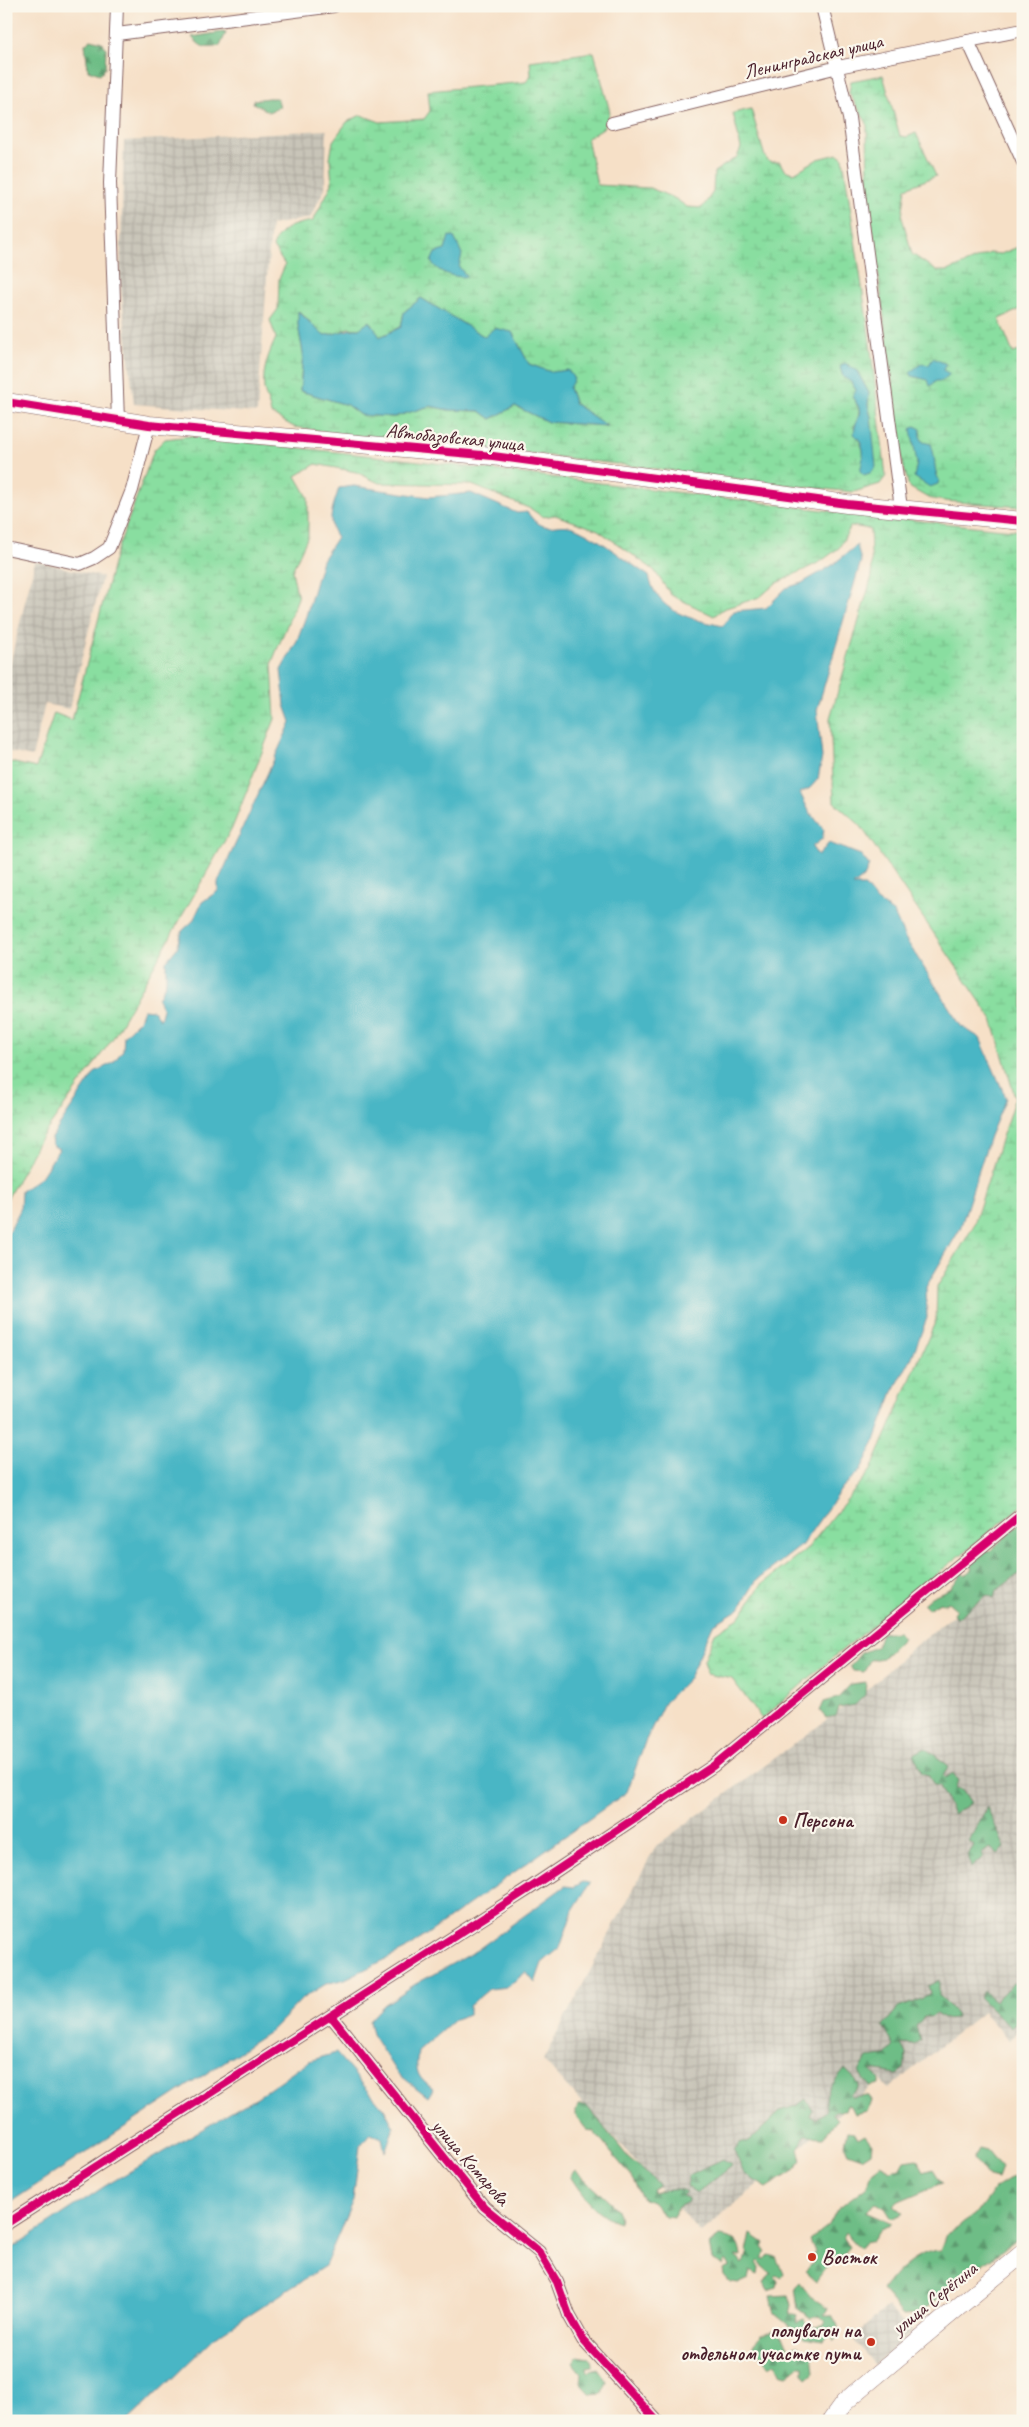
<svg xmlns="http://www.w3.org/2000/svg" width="1029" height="2427" viewBox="0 0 1029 2427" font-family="Caveat,sans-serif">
  <defs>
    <pattern id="industrial-grid" width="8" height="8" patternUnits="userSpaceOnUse" patternTransform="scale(1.25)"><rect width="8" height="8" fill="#c8c4b8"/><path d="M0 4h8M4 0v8" fill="none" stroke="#ada89e"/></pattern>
    <pattern id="forest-firs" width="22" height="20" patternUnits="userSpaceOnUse" patternTransform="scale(1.25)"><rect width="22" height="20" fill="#6ebd86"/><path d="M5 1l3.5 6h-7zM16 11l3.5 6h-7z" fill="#5c996e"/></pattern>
    <pattern id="wetland-marsh" width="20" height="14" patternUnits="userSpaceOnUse" patternTransform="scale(1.25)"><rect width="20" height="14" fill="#89dea0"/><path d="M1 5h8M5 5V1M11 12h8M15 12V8" fill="none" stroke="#78be8a"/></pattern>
  </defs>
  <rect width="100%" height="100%" fill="#fbf7ec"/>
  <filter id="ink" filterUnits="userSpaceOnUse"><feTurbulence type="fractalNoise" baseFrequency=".02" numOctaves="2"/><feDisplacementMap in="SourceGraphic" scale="10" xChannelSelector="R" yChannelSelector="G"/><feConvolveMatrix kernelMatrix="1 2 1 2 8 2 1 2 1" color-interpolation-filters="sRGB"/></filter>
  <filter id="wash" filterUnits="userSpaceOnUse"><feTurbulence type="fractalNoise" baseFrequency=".0096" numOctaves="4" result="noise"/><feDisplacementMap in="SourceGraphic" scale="20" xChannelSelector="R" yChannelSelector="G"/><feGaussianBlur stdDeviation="1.12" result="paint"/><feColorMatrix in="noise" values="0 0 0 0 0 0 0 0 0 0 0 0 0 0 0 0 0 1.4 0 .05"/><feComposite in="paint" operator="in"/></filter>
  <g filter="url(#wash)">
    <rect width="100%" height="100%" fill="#f6e0c7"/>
    <g fill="url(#industrial-grid)">
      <polygon points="327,130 325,188 310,218 271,225 257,413 134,404 120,280 124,141"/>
      <polygon points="35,561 102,577 69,709 45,704 32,757 6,751 6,680"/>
      <polygon points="1023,1560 1023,2026 1009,2040 983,2012 888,2089 880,2079 701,2233 543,2060 656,1846 867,1690 911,1649"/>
      <polygon points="888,2306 912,2332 875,2365 852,2338"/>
    </g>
    <g fill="url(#forest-firs)" stroke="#5c6e58">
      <path d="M 223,32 L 226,33 L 220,46 C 206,49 201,48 192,37 Z"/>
      <polygon points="91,39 102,42 106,48 105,69 100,74 88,70 85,44"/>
      <polygon points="268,98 277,98 280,106 269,112 253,103 254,100"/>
      <polygon points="1023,1520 1023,1571 996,1591 994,1598 987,1595 956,1619 953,1613 956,1609 948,1602 945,1604 940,1602 928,1609 923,1604 931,1597 951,1588 962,1572 965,1575 972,1569 969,1564 985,1550 989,1552"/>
      <polygon points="898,1632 903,1638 883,1658 870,1660 864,1672 853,1671 850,1666 861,1653 876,1647 881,1633"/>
      <polygon points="866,1682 865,1695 855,1705 839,1708 836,1716 826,1718 820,1711 824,1702 838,1698 851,1684"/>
      <polygon points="925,1748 949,1766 943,1776 945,1778 953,1773 958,1781 955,1788 962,1789 971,1803 953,1815 940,1786 934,1785 928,1775 922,1773 914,1754"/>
      <polygon points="987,1807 1005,1848 998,1854 990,1848 981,1854 984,1856 971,1868 968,1855 974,1845 969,1841"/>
      <polygon points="939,1980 939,1996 955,2012 956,2018 943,2019 935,2013 932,2017 924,2017 916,2026 920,2040 914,2045 901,2044 906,2054 904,2069 897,2074 871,2070 879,2080 879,2085 869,2087 859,2072 867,2058 885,2056 894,2046 883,2026 898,2008 921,1999 930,1993 928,1986"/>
      <polygon points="1013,1983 1023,1983 1023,2016 1011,2028 979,1997 983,1991 995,2001"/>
      <path d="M 845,2069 L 859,2083 L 858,2088 L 850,2094 L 852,2097 L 867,2095 L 871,2100 L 867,2111 L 855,2114 L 851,2106 L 847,2105 L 845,2111 L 835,2111 L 833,2115 L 838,2120 L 823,2137 L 805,2136 L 799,2148 L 802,2160 L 792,2172 L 767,2188 L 744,2174 L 734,2150 L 741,2142 L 747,2143 L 782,2110 L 796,2106 L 806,2099 L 813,2110 L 810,2115 L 816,2118 L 827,2111 C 823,2087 832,2087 845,2069 Z"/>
      <path d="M 578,2105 L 586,2105 L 628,2157 L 660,2185 L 652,2189 L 654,2192 C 664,2190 677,2186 686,2192 L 682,2196 L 688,2198 L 688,2202 L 678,2207 L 674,2217 L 665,2216 L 652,2202 L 643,2199 L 630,2175 L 593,2131 L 587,2130 L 575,2115 Z"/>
      <polygon points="847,2131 854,2132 858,2139 865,2135 872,2144 871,2152 862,2158 848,2153 844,2144"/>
      <polygon points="979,2149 987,2151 1001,2168 997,2179 986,2176 973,2159"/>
      <polygon points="723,2159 732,2165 697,2193 687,2187 689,2175"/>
      <polygon points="917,2159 924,2172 933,2169 942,2183 899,2201 894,2205 904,2213 892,2219 885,2208 875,2203 865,2212 893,2224 880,2229 872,2241 866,2240 859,2248 845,2233 843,2237 850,2247 839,2259 830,2262 816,2281 805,2271 813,2263 811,2258 815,2252 810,2240 829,2225 837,2209 867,2186 872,2172 881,2165 890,2170 900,2168 904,2161"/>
      <path d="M 575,2170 L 617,2209 L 619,2222 C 597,2216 582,2195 570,2176 Z"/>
      <path d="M 1014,2176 L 1023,2178 L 1023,2234 L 919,2314 L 903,2315 L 882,2291 C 896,2271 916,2251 941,2250 L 947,2234 L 974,2216 L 995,2188 Z"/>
      <path d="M 751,2234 L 764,2243 L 762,2248 L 766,2251 L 761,2258 L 765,2259 L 769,2255 L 776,2257 L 783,2273 L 780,2278 L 775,2275 L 773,2277 L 777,2282 L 776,2288 L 768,2291 L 764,2283 L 771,2272 L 758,2261 L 756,2263 L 759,2267 L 758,2275 L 750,2271 L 748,2279 L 739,2283 L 730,2282 L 724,2275 L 723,2269 L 730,2266 L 726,2260 L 723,2265 L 712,2259 L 709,2245 L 719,2236 C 735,2238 739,2241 741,2257 L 736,2256 L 742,2264 L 748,2255 L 747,2251 Z"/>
      <polygon points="800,2283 811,2297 828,2308 824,2315 832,2315 841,2331 834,2341 831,2334 824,2341 804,2338 775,2314 771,2296 789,2295 792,2305 790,2314 797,2316 795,2323 804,2319 810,2327 825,2326 826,2322 820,2316 811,2318 798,2309 795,2288"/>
      <polygon points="774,2330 783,2337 789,2349 797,2346 812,2353 814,2372 807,2378 803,2373 803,2366 799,2366 787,2375 780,2373 776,2362 769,2366 752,2346 762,2335"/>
      <polygon points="578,2356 590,2358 593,2366 586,2367 587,2372 598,2369 607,2382 602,2393 591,2394 580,2382 581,2373 573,2363"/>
    </g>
    <g fill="url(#wetland-marsh)" stroke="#6a7e66" fill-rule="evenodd">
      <path d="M 594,52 L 610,112 L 603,128 L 587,138 L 597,185 L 650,188 L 676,199 L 687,207 L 702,208 L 713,192 L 714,172 L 737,157 L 741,148 L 733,113 L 751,109 L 765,157 L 770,162 L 780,162 L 784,170 L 794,173 L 818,159 L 838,154 L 843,158 L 869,334 L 886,476 L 880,484 L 854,492 L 814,488 L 509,451 L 349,435 L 294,427 L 271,414 C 270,406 264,393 264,388 C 262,370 269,353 276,338 L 270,320 L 278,309 L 279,279 L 285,265 L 273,247 C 279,227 295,224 313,221 L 332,184 L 330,159 L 333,141 L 347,122 L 361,115 L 380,122 L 424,119 L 430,111 L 428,91 L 526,82 L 531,75 L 530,61 ZM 421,298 L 485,337 L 512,332 L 529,364 L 551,372 L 569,388 L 575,404 L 606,426 L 548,422 L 515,406 L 491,419 L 480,411 L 448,410 L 430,406 L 394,417 L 360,415 L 347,405 L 300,391 L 303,353 L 298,325 L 299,311 L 323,335 L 335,335 L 348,328 L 359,329 L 380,337 L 401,327 L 404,312 ZM 857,371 L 869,393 L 868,405 L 871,417 L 864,475 L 864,452 L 854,427 C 860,414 862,409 852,397 L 856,390 L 851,382 Z"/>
      <path d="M 883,75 L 900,136 L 907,137 L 916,133 L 936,176 L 906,188 L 902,217 L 912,254 L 937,271 L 948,271 L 990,253 L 1001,254 L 1023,245 L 1023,308 L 999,319 L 1013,353 L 1023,350 L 1023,507 L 944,501 L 928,498 L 909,487 L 902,461 L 868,191 L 867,123 L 849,93 L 851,81 ZM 915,426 L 937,475 L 925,482 L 915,477 L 917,463 Z"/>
      <polygon points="190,436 410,460 872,516 1023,531 1023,1505 831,1659 762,1719 732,1679 707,1674 704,1660 715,1633 739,1618 761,1585 806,1550 871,1470 936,1320 937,1287 973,1227 1015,1097 992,1019 860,825 834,802 830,718 872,576 870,529 851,526 839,548 820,562 775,584 760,597 723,609 714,616 671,595 654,570 598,530 555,515 543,517 531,509 472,485 379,483 356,472 316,464 296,476 308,497 308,536 292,571 298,598 272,662 275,719 233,826 113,1038 39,1141 6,1201 6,761 36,768 54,713 72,720 115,556 154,450 165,439"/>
    </g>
    <g fill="#49b6c5" stroke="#4a6a78">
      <path d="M 449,236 L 454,237 L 462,254 L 459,267 L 467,277 C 453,277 440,274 431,262 L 435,253 L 445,250 Z"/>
      <path d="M 421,298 L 485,337 L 494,328 L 512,332 L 529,364 L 551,372 L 568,370 L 574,379 L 569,388 L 575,404 L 607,426 L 548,422 L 515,406 L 491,419 L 480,411 L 448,410 L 430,406 L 394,417 L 360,415 L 347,405 L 300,391 L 303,353 L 298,325 L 298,311 L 323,335 C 337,335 346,328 359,329 L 370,321 L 380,337 L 401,327 L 404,312 Z"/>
      <polygon points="933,358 946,364 943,370 950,374 942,381 936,381 930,386 928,380 912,376 910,372 921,364 929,365"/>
      <path d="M 845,363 L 857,371 L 869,393 L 868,405 L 871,417 L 876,467 L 870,473 L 864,475 L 860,471 C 864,457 866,444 854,434 C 855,415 867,415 852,397 L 856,390 L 851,382 L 843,377 L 840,367 Z"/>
      <path d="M 915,426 L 921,429 L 920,436 L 923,442 L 931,444 C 936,456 933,469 939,480 L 938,484 L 930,487 L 914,477 L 917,463 L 911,429 Z"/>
      <path d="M 354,486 L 429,497 L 471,493 L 517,513 L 527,512 C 547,539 555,518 578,529 C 602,540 626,561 649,576 C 657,613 691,619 723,626 L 734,611 L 766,608 L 786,588 L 802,583 L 831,566 L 857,545 L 861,561 L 817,710 L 822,757 L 818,779 L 810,788 L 800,793 L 809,811 L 824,830 L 822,839 L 812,847 L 818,856 L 829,843 L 861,855 L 869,865 L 865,876 L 853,886 L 865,886 L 877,901 L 894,913 L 905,938 L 961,1026 L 980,1038 L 1006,1098 L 990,1136 L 960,1229 L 926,1287 L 927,1318 L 912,1357 L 893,1392 L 873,1446 L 860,1471 L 842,1488 L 801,1546 L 756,1581 L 739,1609 L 713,1625 L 689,1678 L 664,1703 L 645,1742 L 627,1792 L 405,1950 L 345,1979 L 326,1984 L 303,1998 L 271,2031 L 6,2205 L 6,1237 L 20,1210 L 21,1191 L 41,1177 L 59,1149 L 52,1145 L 51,1138 L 96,1071 L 113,1063 L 123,1050 L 124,1035 L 139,1020 L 143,1009 L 153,1010 L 160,1020 L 163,1009 L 158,999 L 166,982 L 166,961 L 177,948 L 182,931 L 193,921 L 202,902 L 218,891 L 218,882 L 291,722 L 285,705 L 281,670 L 296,643 L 306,616 L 322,560 L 337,537 C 325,522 334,505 339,488 Z"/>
      <path d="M 583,1882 L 590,1883 L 573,1910 L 560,1948 L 542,1963 L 535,1983 L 526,1972 L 507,1987 L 489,1989 L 469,2006 L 469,2014 L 455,2019 L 418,2052 C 415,2072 417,2077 433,2089 L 428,2097 L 396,2072 L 372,2034 L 369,2021 L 384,2005 L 414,1985 L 477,1950 L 565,1886 L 574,1887 Z"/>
      <polygon points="336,2053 384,2109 394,2127 385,2152 382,2138 370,2133 360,2146 353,2200 325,2266 216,2336 128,2421 6,2421 6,2252 105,2186 259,2096 309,2061"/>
    </g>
  </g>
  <g filter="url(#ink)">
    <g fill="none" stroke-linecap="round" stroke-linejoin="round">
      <g stroke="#866362" stroke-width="14">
        <g id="street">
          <polyline points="117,6 110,183 118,421"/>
          <polyline points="822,6 849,118 901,508"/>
          <polyline points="117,34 334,6"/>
          <polyline points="968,41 1023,162"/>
          <polyline points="612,123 838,67 1023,30"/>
          <polyline points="6,548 80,564 94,558 109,548 132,490 149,425"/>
          <polyline points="331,2016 484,2207 539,2252 557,2282 569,2315 583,2340 657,2421"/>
          <polyline points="6,2224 527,1890 713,1766 1023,1513"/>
        </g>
      </g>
      <g stroke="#866362" stroke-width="19">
        <g id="secondary">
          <polyline points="6,402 149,425 493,456 847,504 1023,521"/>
          <polyline points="831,2421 844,2403 854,2394 1023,2253"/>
        </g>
      </g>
      <use href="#street" stroke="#fff" stroke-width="12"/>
      <use href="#secondary" stroke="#fff" stroke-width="18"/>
      <g stroke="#fbf7ec" stroke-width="11">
        <g id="cycleway">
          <polyline points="6,402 149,425 493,456 847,504 1023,521"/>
          <polyline points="331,2016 484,2207 539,2252 557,2282 569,2315 583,2340 657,2421"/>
          <polyline points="6,2224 527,1890 713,1766 1023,1513"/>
        </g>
      </g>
      <use href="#cycleway" stroke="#d6006c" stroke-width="8"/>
    </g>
  </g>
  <g fill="#c8321e" stroke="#fbf7ec" stroke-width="2">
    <circle cx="783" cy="1820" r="5"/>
    <circle cx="812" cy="2257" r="5"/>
    <circle cx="871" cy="2342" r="5"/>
  </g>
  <g text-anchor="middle" stroke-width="4.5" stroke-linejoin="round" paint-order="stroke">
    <g font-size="20" fill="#4a1f2b" stroke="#fbf7ec">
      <text transform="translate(813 56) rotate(-13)" y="7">Ленинградская улица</text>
      <text transform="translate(455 437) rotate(6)" y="7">Автобазовская улица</text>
      <text transform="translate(471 2162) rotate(49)" y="7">улица Комарова</text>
      <text transform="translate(934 2298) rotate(-39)" y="7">улица Серёгина</text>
    </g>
    <g font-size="20" font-weight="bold" fill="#4a1f2b" stroke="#fbf7ec" text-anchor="start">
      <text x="793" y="1827">Персона</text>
      <text x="822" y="2264">Восток</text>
      <text x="861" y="2337" text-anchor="end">полувагон на<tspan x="861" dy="23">отдельном участке пути</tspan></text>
    </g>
  </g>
  <rect width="1029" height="2427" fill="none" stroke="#fbf7ec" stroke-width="25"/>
</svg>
